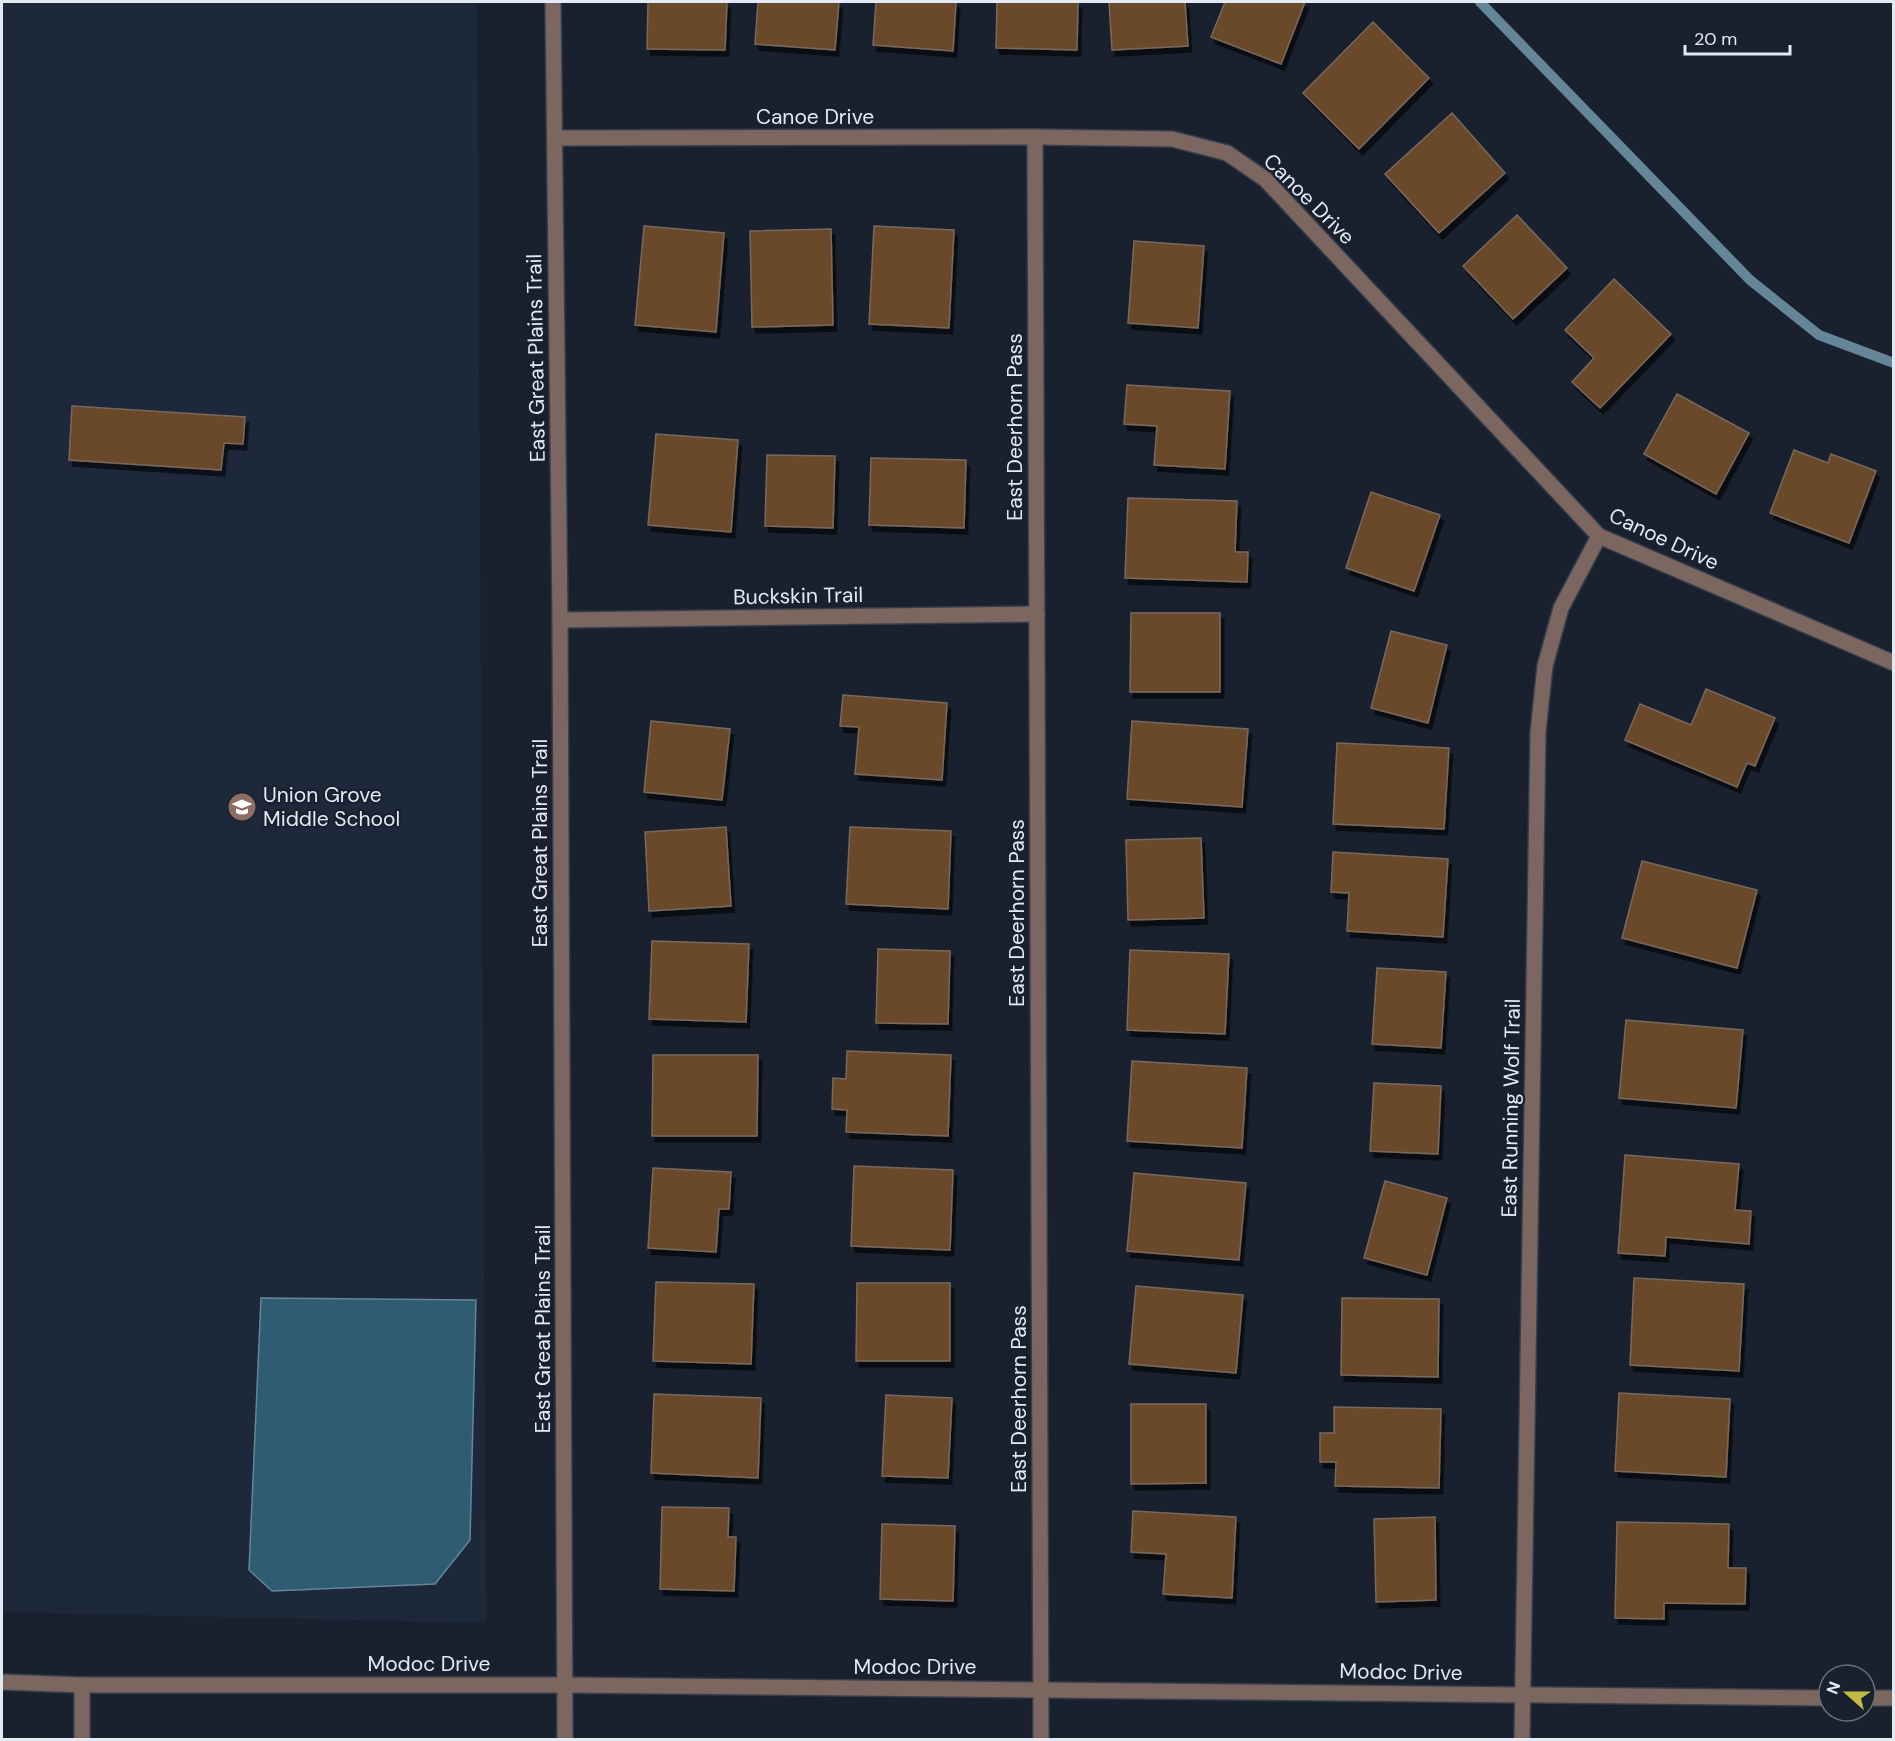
<svg xmlns="http://www.w3.org/2000/svg" width="1895" height="1741" viewBox="0 0 1895 1741" font-family="'DM Sans',sans-serif">
  <defs>
    <filter id="shadow"><feDropShadow dx="3.5" dy="6" stdDeviation="0" flood-color="#0009"/></filter>
  </defs>
  <rect width="100%" height="100%" fill="#19212e"/>
  <polygon fill="#1d293b" points="2,2 477,2 486,1623 2,1612"/>
  <polygon fill="#2f5b73" stroke="#658699" stroke-width="1.5" points="261,1298 476,1300 470,1540 435,1584 272,1591 249,1570"/>
  <g fill="none" stroke-linecap="round" stroke-linejoin="round">
    <polyline stroke="#658699" stroke-width="10" points="1480,2 1750,280 1819,335 1894,363"/>
  </g>
  <g fill="#69482a" stroke="#79695d" stroke-width="1.5" filter="url(#shadow)">
    <polygon points="648,2 727,2 725,50 647,49"/>
    <polygon points="758,2 839,2 835,50 755,44"/>
    <polygon points="876,2 956,2 953,51 873,45"/>
    <polygon points="997,2 1078,2 1077,50 996,48"/>
    <polygon points="1109,2 1185,2 1188,46 1112,50"/>
    <polygon points="1225,2 1305,2 1281,64 1211,37"/>
    <polygon points="1373,22 1429,78 1359,149 1303,93"/>
    <polygon points="1452,113 1505,173 1439,233 1385,174"/>
    <polygon points="1517,215 1567,268 1513,319 1463,266"/>
    <polygon points="644,226 724,233 716,332 635,325"/>
    <polygon points="874,226 954,230 949,328 869,324"/>
    <polygon points="831,229 833,325 752,327 750,231"/>
    <polygon points="1134,241 1204,246 1198,328 1128,323"/>
    <polygon points="1614,279 1671,334 1600,408 1572,382 1594,358 1565,330"/>
    <polygon points="1127,385 1230,391 1225,469 1154,465 1157,426 1124,424"/>
    <polygon points="1677,394 1749,433 1716,494 1644,454"/>
    <polygon points="72,406 245,417 243,444 224,443 221,470 69,460"/>
    <polygon points="656,434 738,440 731,532 648,525"/>
    <polygon points="1794,450 1828,463 1831,454 1876,471 1849,543 1770,513"/>
    <polygon points="767,455 835,456 833,528 765,526"/>
    <polygon points="871,458 966,460 964,528 869,525"/>
    <polygon points="1371,492 1440,515 1414,591 1346,568"/>
    <polygon points="1128,498 1237,501 1235,552 1248,552 1247,582 1125,578"/>
    <polygon points="1131,613 1220,613 1220,692 1130,692"/>
    <polygon points="1391,631 1447,645 1428,723 1371,708"/>
    <polygon points="1706,689 1775,718 1755,766 1747,763 1737,787 1625,740 1640,704 1691,725"/>
    <polygon points="843,695 947,703 942,780 855,774 859,727 840,726"/>
    <polygon points="651,721 730,729 722,800 644,792"/>
    <polygon points="1132,721 1248,729 1242,807 1127,799"/>
    <polygon points="1337,743 1449,748 1444,829 1333,824"/>
    <polygon points="726,827 731,906 649,911 645,832"/>
    <polygon points="850,827 951,831 948,909 846,904"/>
    <polygon points="1201,838 1204,918 1128,920 1126,840"/>
    <polygon points="1333,852 1448,859 1443,937 1347,931 1349,893 1331,892"/>
    <polygon points="1642,861 1757,890 1737,968 1622,938"/>
    <polygon points="652,941 749,944 746,1022 649,1019"/>
    <polygon points="878,949 950,951 948,1024 876,1023"/>
    <polygon points="1130,950 1229,954 1225,1034 1127,1030"/>
    <polygon points="1377,968 1446,972 1441,1048 1372,1044"/>
    <polygon points="1626,1020 1743,1030 1736,1108 1619,1098"/>
    <polygon points="847,1051 951,1055 948,1136 846,1132 847,1110 832,1109 833,1078 846,1079"/>
    <polygon points="653,1055 758,1055 757,1136 652,1136"/>
    <polygon points="1132,1061 1247,1068 1242,1148 1127,1141"/>
    <polygon points="1374,1083 1441,1086 1438,1154 1370,1151"/>
    <polygon points="1625,1155 1739,1164 1735,1210 1751,1211 1749,1244 1666,1237 1665,1256 1618,1253"/>
    <polygon points="854,1166 953,1170 950,1250 851,1246"/>
    <polygon points="653,1168 731,1172 729,1209 719,1209 716,1252 648,1248"/>
    <polygon points="1134,1173 1246,1183 1239,1260 1127,1251"/>
    <polygon points="1385,1181 1447,1198 1427,1275 1364,1258"/>
    <polygon points="1634,1278 1744,1284 1739,1371 1630,1365"/>
    <polygon points="656,1282 754,1284 751,1364 653,1361"/>
    <polygon points="857,1283 950,1283 950,1361 856,1361"/>
    <polygon points="1136,1286 1243,1295 1236,1373 1129,1364"/>
    <polygon points="1342,1298 1439,1299 1438,1377 1341,1375"/>
    <polygon points="1619,1393 1730,1399 1726,1477 1615,1471"/>
    <polygon points="654,1394 761,1398 758,1478 651,1473"/>
    <polygon points="886,1395 952,1398 948,1478 882,1476"/>
    <polygon points="1131,1404 1206,1404 1206,1483 1131,1484"/>
    <polygon points="1334,1407 1441,1409 1439,1488 1335,1486 1336,1462 1320,1462 1320,1433 1334,1433"/>
    <polygon points="662,1507 729,1508 728,1537 736,1537 734,1591 660,1589"/>
    <polygon points="1133,1511 1236,1517 1232,1598 1163,1594 1166,1554 1131,1552"/>
    <polygon points="1435,1517 1436,1600 1376,1602 1374,1519"/>
    <polygon points="1617,1522 1729,1524 1728,1568 1746,1568 1745,1604 1664,1603 1664,1619 1615,1618"/>
    <polygon points="882,1524 955,1526 953,1601 880,1599"/>
  </g>
  <g fill="none" stroke-linecap="round" stroke-linejoin="round">
    <g stroke="#353d4a" stroke-width="18">
      <g id="minor">
        <polyline points="553,2 560,620 565,1740"/>
        <polyline points="1035,137 1041,1740"/>
        <polyline points="555,138 1035,137 1172,139 1227,153 1265,179 1599,536 1894,663"/>
        <polyline points="560,620 1037,614"/>
        <polyline points="2,1682 82,1685 566,1685 1829,1698"/>
        <polyline points="1865,1698 1894,1698"/>
        <polyline points="82,1740 82,1685"/>
        <polyline points="1522,1740 1538,732 1545,666 1561,608 1599,536"/>
      </g>
    </g>
    <use href="#minor" stroke="#7b6660" stroke-width="15"/>
  </g>
  <defs>
    <g id="school-disc" transform="scale(1.5)"><circle r="9.5" fill="#8d6e63" stroke="#19212e"/><path d="M0-5L7-2L0 1L-7-2ZM-4 1L0 2.5L4 1V4Q0 6-4 4Z" fill="#fff"/></g>
  </defs>
  <g fill-rule="evenodd">
    <use href="#school-disc" x="242" y="807"/>
  </g>
  <g text-anchor="middle" stroke-width="4.5" stroke-linejoin="round" paint-order="stroke">
    <g font-size="21" fill="#e4eaf3" stroke="#19212e">
      <text x="815" y="124">Canoe Drive</text>
      <text transform="translate(1309 199) rotate(45)" y="7">Canoe Drive</text>
      <text transform="translate(536 358) rotate(-91)" y="7">East Great Plains Trail</text>
      <text transform="translate(1015 427) rotate(-90)" y="7">East Deerhorn Pass</text>
      <text transform="translate(1664 539) rotate(25)" y="7">Canoe Drive</text>
      <text transform="translate(798 596) rotate(-1)" y="7">Buckskin Trail</text>
      <text transform="translate(540 843) rotate(-90)" y="7">East Great Plains Trail</text>
      <text transform="translate(1017 913) rotate(-90)" y="7">East Deerhorn Pass</text>
      <text transform="translate(1511 1108) rotate(-89)" y="7">East Running Wolf Trail</text>
      <text transform="translate(543 1329) rotate(-90)" y="7">East Great Plains Trail</text>
      <text transform="translate(1019 1399) rotate(-90)" y="7">East Deerhorn Pass</text>
      <text x="429" y="1671">Modoc Drive</text>
      <text x="915" y="1674">Modoc Drive</text>
      <text transform="translate(1401 1672) rotate(1)" y="7">Modoc Drive</text>
    </g>
    <g font-size="21" fill="#e4eaf3" stroke="#19212e" text-anchor="start">
      <text x="263" y="802">Union Grove<tspan x="263" dy="24">Middle School</tspan></text>
    </g>
  </g>
  <rect width="1895" height="1741" fill="none" stroke="#e4eaf3" stroke-width="6"/>
  <g transform="translate(1847 1693) rotate(291)"><circle r="28" fill="#19212e" stroke="#6a717d" stroke-width="1.5"/>
  <path d="M0-4.5L10 22L0 15L-10 22Z" fill="#c1bd40"/>
  <text y="-9" font-size="16" font-weight="bold" text-anchor="middle" fill="#e4eaf3">N</text>
  </g>
  <path d="M1685 45v9h105v-9" fill="none" stroke="#e4eaf3" stroke-width="3"/>
  <text x="1694" y="45" font-size="18" fill="#e4eaf3" stroke="#19212e" stroke-width="4.5" paint-order="stroke">20 m</text>
</svg>
